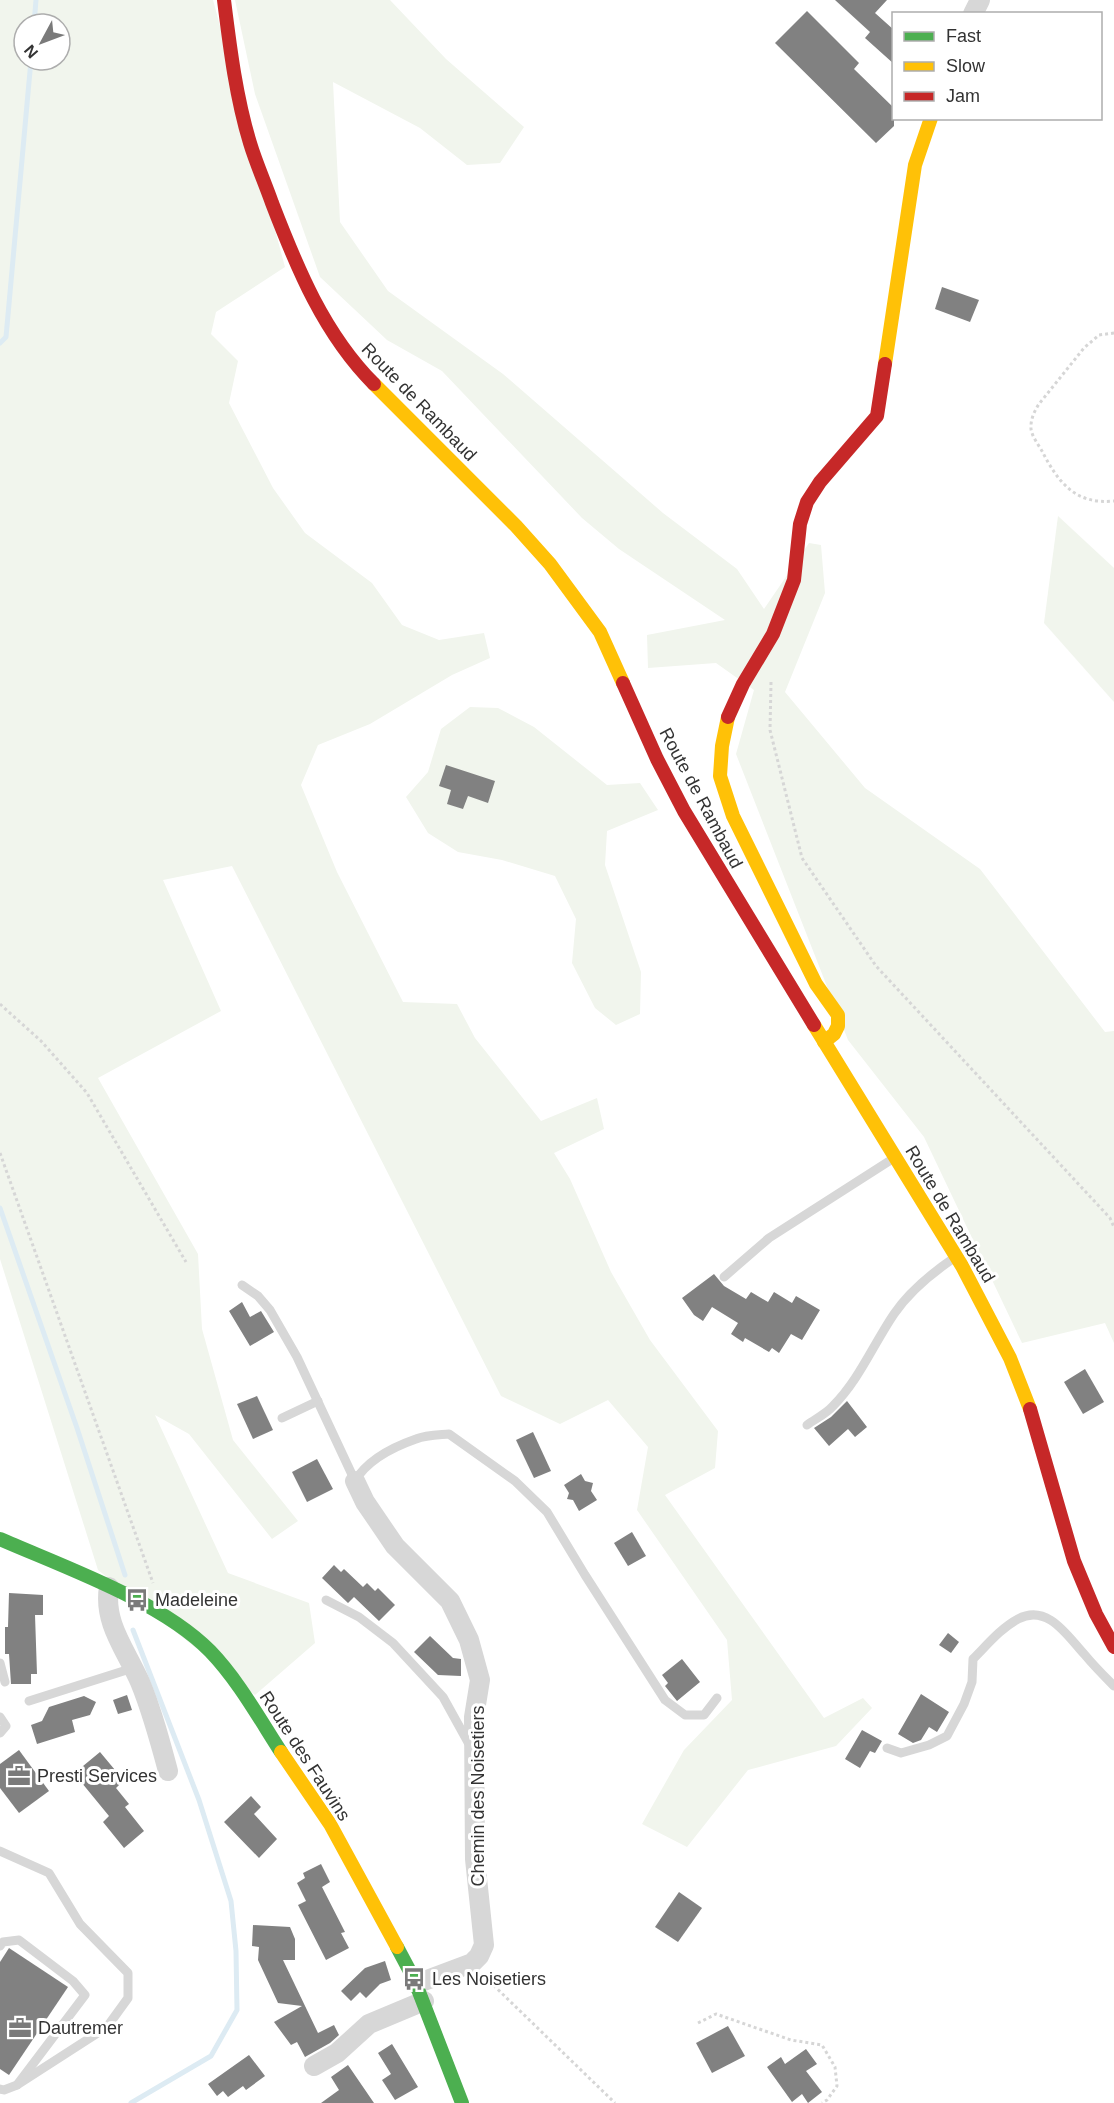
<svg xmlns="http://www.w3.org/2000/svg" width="1114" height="2103" viewBox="0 0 1114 2103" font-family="Helvetica,sans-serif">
  <rect width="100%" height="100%" fill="#fff"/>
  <g fill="#f1f5ed" fill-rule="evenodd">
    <path d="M 0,0 L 213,0 L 285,267 L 216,312 L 211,334 L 238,361 L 229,403 L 273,488 L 305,533 L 372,583 L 402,625 L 439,640 L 484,633 L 490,658 L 452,675 L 370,724 L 318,745 L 301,785 L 337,872 L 403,1002 L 457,1004 L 475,1038 L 541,1121 L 597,1098 L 604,1129 L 554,1153 L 570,1179 L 611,1272 L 650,1340 L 718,1431 L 715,1468 L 665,1495 L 824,1718 L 863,1698 L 872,1708 L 836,1746 L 748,1770 L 687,1847 L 642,1824 L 684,1750 L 732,1700 L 727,1640 L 637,1510 L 648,1447 L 608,1400 L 560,1424 L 501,1396 L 232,866 L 163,880 L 221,1011 L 98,1078 L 198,1254 L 202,1329 L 233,1440 L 298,1521 L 272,1539 L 189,1434 L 155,1415 L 228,1573 L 309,1603 L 315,1643 L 255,1695 L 98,1570 L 0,1259 ZM 24,24 L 60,24 L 60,60 L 24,60 Z"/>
    <polygon points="235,0 390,0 446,59 524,127 500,163 467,165 420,128 333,82 340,222 388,291 503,374 663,513 737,569 764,609 809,543 821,545 825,593 785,692 865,788 980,869 1105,1032 1114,1031 1114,1343 1105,1323 1022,1343 924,1137 848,1040 736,754 754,690 716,663 648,668 647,635 725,620 619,549 582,518 442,371 387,340 320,277 255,94"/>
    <polygon points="1058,516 1114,568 1114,702 1044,623"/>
    <polygon points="470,707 498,708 534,727 607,785 640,783 658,810 607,831 605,865 641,972 640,1014 616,1025 595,1008 572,963 576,919 555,876 502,860 458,852 428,833 406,797 428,772 441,729"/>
  </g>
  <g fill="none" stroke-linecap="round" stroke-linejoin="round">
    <g stroke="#ddebf3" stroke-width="5">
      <polyline points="34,24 36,0"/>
      <polyline points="0,343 6,337 31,60"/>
      <polyline points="0,1208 77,1428 125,1575"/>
      <polyline points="131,2103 211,2056 237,2010 236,1951 231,1901 199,1800 133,1630"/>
    </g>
  </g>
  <g fill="#818181">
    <polygon points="835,0 887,0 875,13 894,30 894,64 865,38 870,32"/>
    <polygon points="807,11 859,63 854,69 894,108 894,126 876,143 775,43"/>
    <polygon points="942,287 979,300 970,322 935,309"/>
    <polygon points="446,765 495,781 488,803 468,796 463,809 447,804 451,790 439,786"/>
    <polygon points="714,1274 724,1286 746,1299 751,1292 768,1302 774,1292 792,1303 796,1296 820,1310 802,1340 791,1334 779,1353 772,1348 769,1352 745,1338 743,1342 731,1334 738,1323 712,1307 703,1321 694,1315 682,1298"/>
    <polygon points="242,1302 250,1317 261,1311 274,1332 250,1346 229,1311"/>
    <polygon points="1085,1369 1104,1402 1083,1414 1064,1382"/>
    <polygon points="257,1396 273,1430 253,1439 237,1404"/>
    <polygon points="847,1401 867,1427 855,1437 848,1429 829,1446 814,1428 831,1417"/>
    <polygon points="533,1432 551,1471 534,1478 516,1440"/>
    <polygon points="317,1459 333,1489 307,1502 292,1472"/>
    <polygon points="581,1474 585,1481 593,1483 591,1491 597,1500 579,1511 573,1500 567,1499 569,1493 564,1485"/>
    <polygon points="632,1532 646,1556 628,1566 614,1543"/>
    <polygon points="334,1565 341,1572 344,1569 363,1587 367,1583 375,1591 378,1588 395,1605 379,1621 354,1597 348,1603 322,1578"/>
    <polygon points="9,1593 43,1595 43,1615 35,1615 37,1674 31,1674 31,1684 11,1684 9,1654 5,1654 5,1627 8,1627"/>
    <polygon points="948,1633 959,1642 951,1653 939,1645"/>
    <polygon points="430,1636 453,1658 461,1659 461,1676 438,1675 414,1652"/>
    <polygon points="682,1659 700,1682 677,1701 665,1686 668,1683 662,1675"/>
    <polygon points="921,1694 949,1712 937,1732 929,1727 921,1740 913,1743 898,1734"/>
    <polygon points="127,1695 132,1710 118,1714 113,1700"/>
    <polygon points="84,1696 96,1702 90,1715 72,1720 75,1732 37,1744 31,1725 42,1721 49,1707"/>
    <polygon points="862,1730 882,1741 875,1753 870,1751 860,1768 845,1759"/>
    <polygon points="19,1750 49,1791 19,1813 0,1788 0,1764"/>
    <polygon points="100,1752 115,1770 113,1772 121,1783 116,1788 129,1804 125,1807 144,1831 124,1848 103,1822 109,1816 77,1777 77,1771"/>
    <polygon points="251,1796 261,1807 254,1814 277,1839 259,1858 224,1822"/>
    <polygon points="321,1864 330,1882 322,1887 345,1932 341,1933 349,1948 326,1960 298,1905 306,1901 297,1883 305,1878 303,1873"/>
    <polygon points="679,1892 702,1908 678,1942 655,1927"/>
    <polygon points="253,1925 290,1927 295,1939 295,1960 283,1960 318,2033 334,2025 339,2035 330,2043 305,2057 297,2042 291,2045 274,2022 302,2006 278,2003 258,1960 259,1947 252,1946"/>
    <polygon points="9,1948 68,1987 9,2075 0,2069 0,1962"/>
    <polygon points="385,1961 391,1980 380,1984 366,1998 360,1992 351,2001 341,1991 365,1968"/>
    <polygon points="728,2026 745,2056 712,2073 696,2043"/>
    <polygon points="392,2044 418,2087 395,2100 382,2080 391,2074 378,2053"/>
    <polygon points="806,2049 817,2064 806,2071 822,2092 808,2103 802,2094 792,2102 767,2067 781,2057 785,2064"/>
    <polygon points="249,2055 265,2076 246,2090 243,2086 228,2097 223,2091 217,2096 208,2084"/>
    <polygon points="348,2065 374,2103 321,2103 339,2090 331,2077"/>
  </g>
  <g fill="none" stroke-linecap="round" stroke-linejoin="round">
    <g stroke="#d6d6d6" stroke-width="3" stroke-dasharray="3 3" stroke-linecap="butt">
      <path d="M 1114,333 L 1099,335 L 1084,348 L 1039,404 C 1035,410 1031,418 1031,426 C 1030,434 1038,444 1042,451 C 1058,482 1075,505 1114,501"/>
      <polyline points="771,682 770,730 802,858 876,966 1110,1218 1114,1227"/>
      <polyline points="0,1004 41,1041 87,1093 186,1262"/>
      <polyline points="0,1153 153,1583"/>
      <polyline points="485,1977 615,2103"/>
      <polyline points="698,2023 716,2014 791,2040 822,2045 835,2067 837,2086 827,2100 822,2103"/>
    </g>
    <g stroke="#d7d7d7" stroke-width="9">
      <polyline points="724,1277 769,1238 894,1158"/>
      <polyline points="242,1285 258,1296 270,1310 297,1357 355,1481"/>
      <polyline points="282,1418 318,1401"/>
      <path d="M 807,1425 C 815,1419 826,1414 833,1406 C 859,1380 873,1345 894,1314 C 909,1292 932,1273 954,1258"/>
      <path d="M 355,1481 C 368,1459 393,1447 416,1439 C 426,1435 438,1435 449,1434 L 515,1481 L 547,1512 L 585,1575 L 665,1700 L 685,1715 L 704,1715 L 717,1698"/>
      <polyline points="326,1600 359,1617 393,1643 443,1697 469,1744"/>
      <polyline points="0,1663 5,1682"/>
      <polyline points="29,1701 133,1668"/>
      <polyline points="0,1717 6,1726 0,1733"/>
      <path d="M 887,1748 L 901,1753 L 929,1745 L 947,1736 L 964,1704 L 972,1682 L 973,1659 C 987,1645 1001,1628 1018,1619 C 1048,1603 1068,1637 1085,1655 C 1094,1666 1104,1676 1114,1686"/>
      <polyline points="0,1851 49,1873 80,1924 128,1973 128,1998 107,2027 17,2085"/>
      <polyline points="0,1946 3,1942 19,1940 73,1981 85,1995 17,2085 4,2090 0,2089"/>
    </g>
    <g stroke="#d7d7d7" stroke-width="20">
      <polyline points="973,14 980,0"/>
      <polyline points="355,1481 365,1502 395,1546 450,1601 469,1640 480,1680 474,1717 475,1859 484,1945 479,1956 472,1963 416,1984"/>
      <path d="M 109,1587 C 103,1623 126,1650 140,1682 C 152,1711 160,1741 168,1771"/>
      <polyline points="314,2066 337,2053 369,2024 424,2001"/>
    </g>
    <g stroke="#4caf50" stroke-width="14">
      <path d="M 0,1539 C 64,1567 161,1601 210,1651 C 238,1680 259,1718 281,1752"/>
      <polyline points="397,1947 414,1979 462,2103"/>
    </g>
    <g stroke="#ffc107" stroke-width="14">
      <polyline points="885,364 915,165 931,118"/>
      <polyline points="374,384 516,526 550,564 600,632 623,683"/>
      <polyline points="728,717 722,746 720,776 733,816 816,984 838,1015 838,1026 834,1034 824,1042"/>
      <polyline points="814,1025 962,1266 1010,1358 1030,1409"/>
      <polyline points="281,1752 330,1824 397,1947"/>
    </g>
    <g stroke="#c62828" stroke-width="14">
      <path d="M 224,0 C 230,48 236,97 250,143 C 256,163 265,183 272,203 C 297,268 324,334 374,384"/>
      <polyline points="623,683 657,759 684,811 814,1025"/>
      <polyline points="728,717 743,684 773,634 794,580 800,524 807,502 820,482 877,416 885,364"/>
      <polyline points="1030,1409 1074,1561 1096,1614 1114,1647"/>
    </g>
  </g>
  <defs>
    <g id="bus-bare" transform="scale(1.8)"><path d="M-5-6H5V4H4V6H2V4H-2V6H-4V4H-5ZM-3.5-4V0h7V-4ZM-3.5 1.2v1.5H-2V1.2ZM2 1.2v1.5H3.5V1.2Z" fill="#7a7a7a" stroke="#fff" stroke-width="2.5" paint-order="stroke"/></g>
    <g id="office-bare" transform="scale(1.8)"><path d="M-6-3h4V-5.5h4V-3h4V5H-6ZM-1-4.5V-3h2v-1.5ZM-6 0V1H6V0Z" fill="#7a7a7a" stroke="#fff" stroke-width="2.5" paint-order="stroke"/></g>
  </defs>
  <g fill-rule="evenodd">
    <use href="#bus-bare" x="137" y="1600"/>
    <use href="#office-bare" x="19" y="1776"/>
    <use href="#bus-bare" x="414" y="1979"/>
    <use href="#office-bare" x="20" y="2028"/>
  </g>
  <g text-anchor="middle" stroke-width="6" stroke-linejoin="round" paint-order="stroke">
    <g font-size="18" fill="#333" stroke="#fff">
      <text transform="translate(419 402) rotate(46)" y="6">Route de Rambaud</text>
      <text transform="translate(701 798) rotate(62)" y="6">Route de Rambaud</text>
      <text transform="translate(950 1214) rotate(59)" y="6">Route de Rambaud</text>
      <text transform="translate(305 1756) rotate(57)" y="6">Route des Fauvins</text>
      <text transform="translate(478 1796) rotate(-90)" y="6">Chemin des Noisetiers</text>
    </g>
    <g font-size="18" fill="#333" stroke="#fff" text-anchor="start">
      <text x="155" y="1606">Madeleine</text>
      <text x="37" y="1782">Presti Services</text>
      <text x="432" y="1985">Les Noisetiers</text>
      <text x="38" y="2034">Dautremer</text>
    </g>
  </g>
  <rect x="892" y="12" width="210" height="108" fill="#ffffff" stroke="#adadad" stroke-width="1.5"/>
  <rect x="904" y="32" width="30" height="9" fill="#4caf50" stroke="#adadad" stroke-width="1.5"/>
  <text x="946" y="42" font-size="18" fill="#333333">Fast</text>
  <rect x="904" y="62" width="30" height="9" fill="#ffc107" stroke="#adadad" stroke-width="1.5"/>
  <text x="946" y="72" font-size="18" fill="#333333">Slow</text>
  <rect x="904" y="92" width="30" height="9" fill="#c62828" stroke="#adadad" stroke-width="1.5"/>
  <text x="946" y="102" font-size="18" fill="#333333">Jam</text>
  <g transform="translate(42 42) rotate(229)"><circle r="28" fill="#ffffff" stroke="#adadad" stroke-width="1.5"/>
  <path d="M0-4.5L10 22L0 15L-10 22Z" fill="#7a7a7a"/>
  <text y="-9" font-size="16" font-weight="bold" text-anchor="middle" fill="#333333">N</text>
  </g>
</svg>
